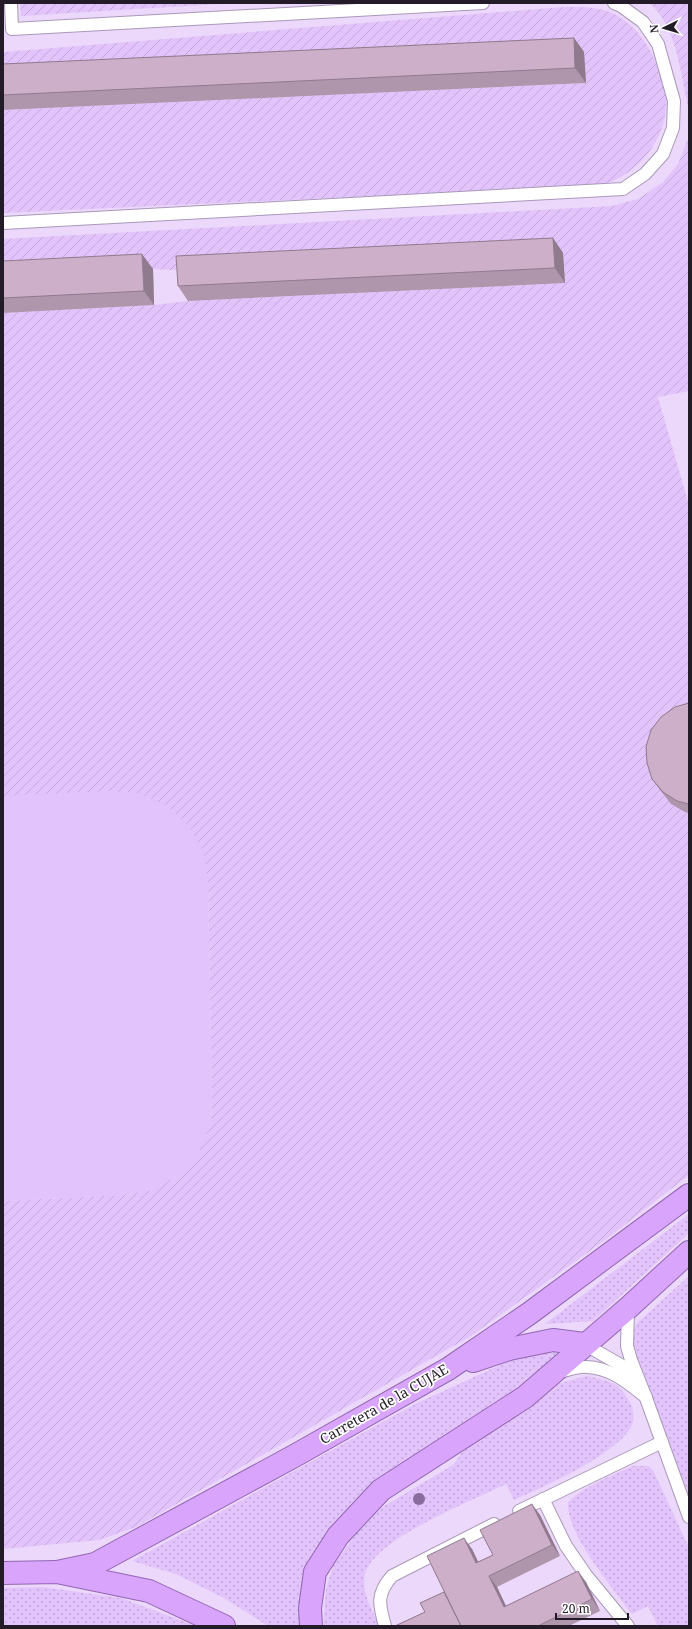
<svg xmlns="http://www.w3.org/2000/svg" width="692" height="1629" viewBox="0 0 692 1629" font-family="'Noto Serif',serif">
  <defs>
    <pattern id="grass-dots" width="8" height="8" patternUnits="userSpaceOnUse"><rect width="8" height="8" fill="#e3c3fb"/><path d="M2 2h.1M6 6h.1" fill="none" stroke="#c2a7d7" stroke-width="1.8" stroke-linecap="round"/></pattern>
    <pattern id="garden-furrows" width="10" height="10" patternUnits="userSpaceOnUse"><rect width="10" height="10" fill="#e3c3fb"/><path d="M-1 1l2-2M0 10L10 0M9 11l2-2" fill="none" stroke="#c2a7d7"/></pattern>
  </defs>
  <rect width="100%" height="100%" fill="#ebd8fa"/>
  <g fill="url(#grass-dots)">
    <polygon points="689,1214 689,1233 593,1321 545,1324"/>
    <polygon points="689,1276 689,1495 655,1410 632,1346 632,1335 637,1323"/>
    <polygon points="535,1349 563,1351 506,1397 349,1509 321,1541 306,1566 300,1600 300,1626 268,1626 224,1598 176,1574 132,1561 415,1404"/>
    <path d="M 587,1376 C 611,1382 619,1381 631,1404 C 633,1409 634,1418 633,1422 C 624,1452 541,1488 514,1500 L 506,1484 C 474,1500 373,1539 365,1574 C 361,1593 372,1610 380,1626 L 323,1626 L 326,1589 L 334,1564 L 357,1533 L 381,1508 L 453,1465 L 466,1447 L 560,1383 Z"/>
    <path d="M 633,1466 L 648,1466 L 653,1470 L 689,1548 L 689,1626 L 658,1626 L 648,1606 L 632,1614 C 613,1588 566,1534 568,1502 C 586,1485 611,1476 633,1466 Z"/>
    <polygon points="43,1587 121,1598 196,1626 3,1626 3,1588"/>
  </g>
  <g fill="url(#garden-furrows)">
    <polygon points="20,3 235,3 21,16"/>
    <path d="M 649,3 L 689,3 L 689,111 C 681,77 677,25 649,3 Z"/>
    <path d="M 564,7 C 583,7 601,6 618,16 C 639,29 651,48 659,71 C 661,78 666,86 666,94 C 669,130 648,165 615,180 C 608,184 597,185 589,186 L 3,213 L 3,110 L 586,83 L 584,53 L 3,80 L 3,52 Z"/>
    <polygon points="689,118 689,391 658,397 689,505 689,1175 605,1240 471,1336 136,1527 99,1540 3,1549 3,1201 121,1195 152,1190 179,1175 211,1123 212,1092 208,884 3,797 3,313 154,305 188,301 565,283 563,253 187,271 153,269 3,277 3,239 612,206 638,199 663,182 678,164 688,139"/>
  </g>
  <polygon fill="#e3c3fb" points="107,791 138,793 166,805 189,826 204,853 208,884 212,1092 211,1123 199,1152 179,1175 152,1190 121,1195 3,1201 3,796"/>
  <g fill="none" stroke-linecap="round" stroke-linejoin="round">
    <g stroke="#aa98b9" stroke-width="14">
      <g id="service">
        <polyline points="11,3 12,29 483,3"/>
        <polyline points="3,223 623,189 645,174 663,154 673,128 674,101 658,44 643,22 621,6 614,3"/>
        <polyline points="628,1308 627,1346 631,1360 646,1398 689,1517"/>
        <polyline points="584,1344 626,1368 634,1380"/>
        <path d="M 559,1372 C 568,1370 579,1366 587,1367 C 611,1368 628,1383 646,1397"/>
        <polyline points="543,1499 566,1546 586,1575 628,1626"/>
        <polyline points="519,1511 662,1442"/>
        <path d="M 385,1626 C 379,1605 376,1594 392,1576 L 494,1524"/>
      </g>
    </g>
    <g stroke="#9366b2" stroke-width="24">
      <g id="trunk">
        <polyline points="473,1361 509,1349 553,1340 584,1344"/>
        <polyline points="57,1572 95,1564 296,1455 448,1369 530,1313 689,1195"/>
        <polyline points="3,1573 57,1572 149,1591 224,1626"/>
        <polyline points="311,1626 310,1608 315,1572 338,1536 381,1490 525,1397 628,1308 689,1252"/>
      </g>
    </g>
    <use href="#service" stroke="#fff" stroke-width="12"/>
    <use href="#trunk" stroke="#d8a4fc" stroke-width="22"/>
  </g>
  <circle fill="#8a6b9d" cx="419" cy="1499" r="6"/>
  <g fill="#b096ad">
    <polygon points="574,38 584,52 586,83 3,110 3,64"/>
    <polygon points="553,238 563,253 565,283 188,301 178,286"/>
    <polygon points="3,261 153,269 154,305 3,313"/>
    <polygon points="689,703 689,813 685,812 671,804 660,790 652,779"/>
    <polygon points="540,1515 560,1556 497,1587 506,1606 586,1582 600,1611 569,1626 395,1626 425,1612 444,1592 472,1549 478,1562 493,1555"/>
  </g>
  <g fill="#907a8d">
    <polygon points="574,38 584,52 586,83 575,68"/>
    <polygon points="553,238 563,253 565,283 555,268"/>
    <polygon points="142,254 153,269 154,305 144,291"/>
    <polygon points="532,1504 540,1515 560,1556 552,1545"/>
    <polygon points="464,1538 472,1549 484,1574 476,1563"/>
    <polygon points="578,1571 586,1582 600,1611 592,1599"/>
    <polygon points="489,1576 497,1587 512,1619 504,1607"/>
  </g>
  <g fill="#cdafc9" stroke="#907a8d">
    <polygon points="574,38 575,68 3,95 3,64"/>
    <polygon points="553,238 555,268 178,286 176,256"/>
    <polygon points="142,254 144,291 3,298 3,261"/>
    <polygon points="689,703 689,804 677,801 663,792 652,779 647,763 646,747 651,730 661,717 675,707"/>
    <polygon points="532,1504 552,1545 489,1576 504,1607 578,1571 592,1599 538,1626 461,1626 427,1556 464,1538 476,1563 493,1555 480,1530"/>
    <polygon points="444,1592 461,1626 395,1626 425,1612 420,1603"/>
  </g>
  <g text-anchor="middle" stroke-width="3.5" stroke-linejoin="round" paint-order="stroke">
    <g font-size="14" fill="#231c28" stroke="#fff">
      <text transform="translate(384 1404) rotate(-30)" y="5">Carretera de la CUJAE</text>
    </g>
  </g>
  <rect width="692" height="1629" fill="none" stroke="#231c28" stroke-width="8"/>
  <g transform="translate(664 28) rotate(265)" stroke="#ffffff" stroke-width="3" paint-order="stroke">
  <path d="M0-3L7 15L0 10L-7 15Z" fill="#231c28"/>
  <text y="-6" font-size="11" font-weight="bold" text-anchor="middle" fill="#231c28">N</text>
  </g>
  <path d="M556 1613v6h72v-6" fill="none" stroke="#231c28" stroke-width="2"/>
  <text x="562" y="1613" font-size="12" fill="#231c28" stroke="#ffffff" stroke-width="3" paint-order="stroke">20 m</text>
</svg>
